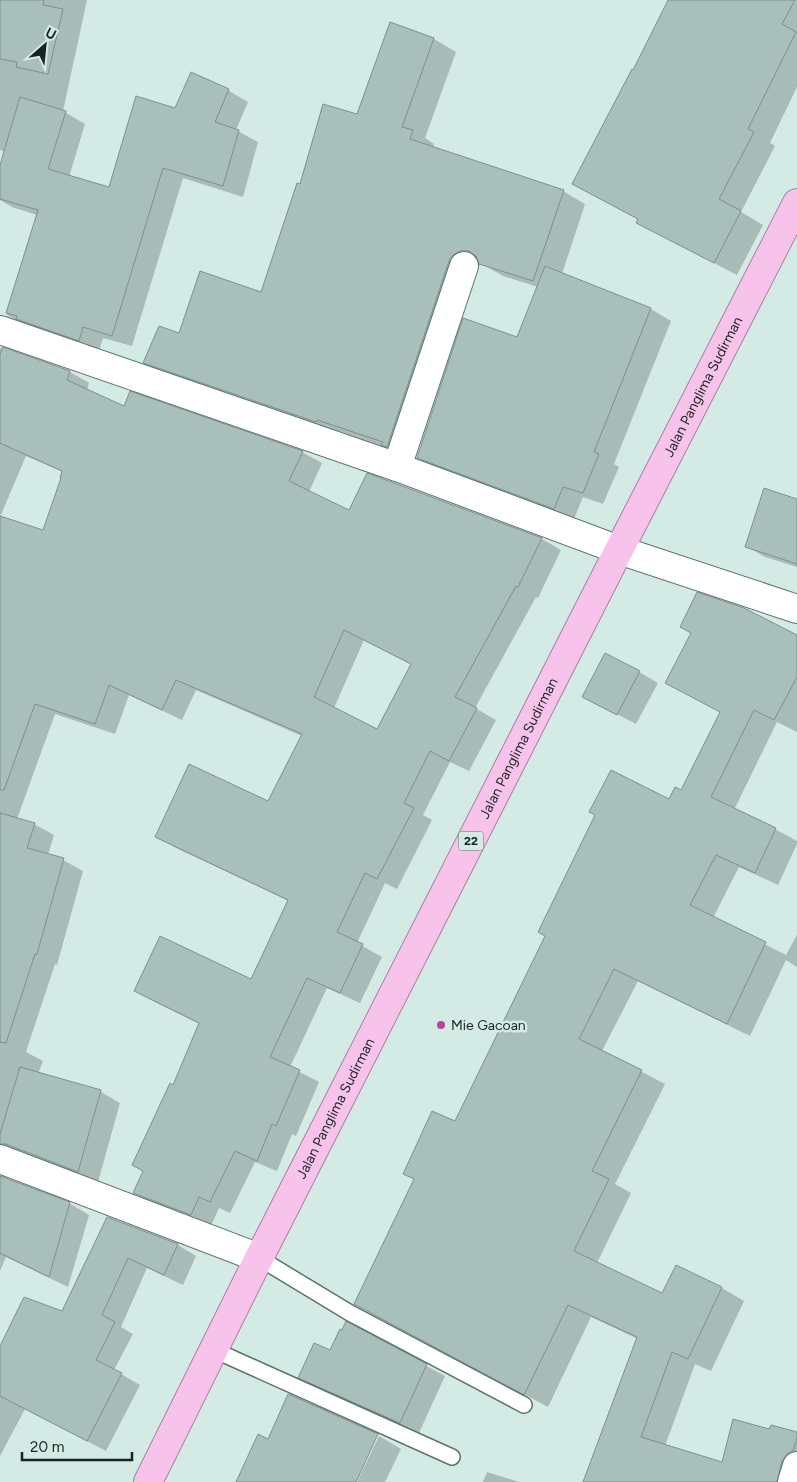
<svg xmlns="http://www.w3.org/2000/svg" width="797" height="1482" viewBox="0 0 797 1482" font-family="Figtree,sans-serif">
  <rect width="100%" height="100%" fill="#d3eae5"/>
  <g fill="#0003" fill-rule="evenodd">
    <polygon points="0,0 87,0 63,111 85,124 69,177 110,189 175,109 191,74 229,91 248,102 236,130 258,142 243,197 183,178 132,346 103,338 99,351 27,326 7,315 37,215 12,207 0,200 0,169 5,152 0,150"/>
    <polygon points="669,0 797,0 797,87 770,143 775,146 741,212 763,225 737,275 660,235 639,220 573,184 634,72"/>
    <polygon points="390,23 434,39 456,52 425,138 434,144 433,148 563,191 585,204 562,274 651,309 671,321 614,464 619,467 603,504 583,497 574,519 438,469 418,457 518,339 538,287 503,276 482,264 476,267 405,457 388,448 339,431 338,434 166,375 144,362 180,335 262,293 301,186 357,115"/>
    <path d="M 0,348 L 70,372 L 89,383 L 87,390 L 124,407 L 302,452 L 322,463 L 309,492 L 350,512 L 368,475 L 542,539 L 561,550 L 538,598 L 536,597 L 475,708 L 496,720 L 469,771 L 450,762 L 423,815 L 432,820 L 397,889 L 385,883 L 357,943 L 382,957 L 360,1003 L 327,988 L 290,1067 L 319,1082 L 296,1136 L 292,1134 L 277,1171 L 255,1162 L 230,1213 L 219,1208 L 211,1226 L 154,1204 L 135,1193 L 145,1171 L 174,1086 L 200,1024 L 155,1002 L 135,991 L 252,981 L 289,901 L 176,848 L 156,836 L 268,803 L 302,736 L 196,690 L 182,720 L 129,695 L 115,734 L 55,714 L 17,819 L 34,824 L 54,835 L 48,855 L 63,860 L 83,871 L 57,965 L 55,964 L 26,1052 L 43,1061 L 38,1074 L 101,1092 L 120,1103 L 98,1182 L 4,1174 L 6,1179 L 69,1203 L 89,1215 L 68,1287 L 6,1257 L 0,1271 L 0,518 L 44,532 L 63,478 L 63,472 L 26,456 L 0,517 ZM 364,640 L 412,665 L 378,730 L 334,708 Z"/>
    <polygon points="797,500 797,567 765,557 746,546"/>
    <polygon points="797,636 797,732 777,722 734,810 775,829 797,841 797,844 778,885 739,867 713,918 786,955 797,935 797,967 786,960 750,1036 638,981 602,1051 665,1084 615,1184 631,1193 597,1263 663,1295 676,1267 722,1288 744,1301 711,1371 695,1364 665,1446 723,1464 770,1431 797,1433 797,1482 584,1482 638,1339 591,1317 548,1407 356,1304 415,1180 405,1174 456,1123 669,801 682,792"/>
    <polygon points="639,672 658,683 636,724 603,707"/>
    <polygon points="108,1218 178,1245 196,1256 183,1285 147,1268 121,1327 133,1334 114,1370 140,1385 106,1451 25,1409 0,1456 0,1349 62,1313"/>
    <polygon points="346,1323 445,1376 419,1433 319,1388 300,1377 331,1352"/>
    <polygon points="379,1436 401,1449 385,1482 357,1482"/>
    <polygon points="487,1472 519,1482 483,1482"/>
  </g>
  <g fill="#a8bfbb" stroke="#7b918c" fill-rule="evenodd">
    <polygon points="0,0 44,0 43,5 63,9 48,74 16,67 17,62 0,59"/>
    <polygon points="668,0 795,0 782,24 796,32 748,129 754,132 719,199 741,211 714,263 636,223 638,219 572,184 632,69 633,70"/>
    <polygon points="390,22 434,38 402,127 413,130 410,139 564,190 533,281 479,264 476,256 469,251 460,251 453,255 449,261 387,447 381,445 383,442 317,420 316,422 143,363 159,326 179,333 200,271 261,292 297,183 300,184 323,104 357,114"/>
    <polygon points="191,72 229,89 215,122 239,130 223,186 163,168 112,336 83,327 79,341 16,319 17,316 6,313 38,210 0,199 0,165 20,97 66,111 48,169 109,187 136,96 175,108"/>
    <polygon points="545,266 651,308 594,452 599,454 583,493 563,487 554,509 417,458 463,318 517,337"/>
    <path d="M 3,347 L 70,371 L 67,380 L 124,406 L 130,391 L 303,451 L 289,481 L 349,510 L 367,473 L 542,538 L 518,587 L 516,586 L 455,697 L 477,708 L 449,761 L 430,751 L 404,803 L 414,808 L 377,879 L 365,873 L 337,932 L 363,944 L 340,993 L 307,978 L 270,1057 L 300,1070 L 276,1126 L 272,1124 L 257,1161 L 235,1151 L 210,1202 L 199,1197 L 191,1215 L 133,1193 L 143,1171 L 132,1165 L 170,1083 L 173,1085 L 199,1023 L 134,991 L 160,936 L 251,979 L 288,900 L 155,837 L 189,764 L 268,801 L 302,734 L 176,680 L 162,710 L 109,685 L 95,724 L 35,704 L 4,790 L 0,790 L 0,516 L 43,530 L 61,478 L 60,478 L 62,471 L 0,443 L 0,354 ZM 344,630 L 411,664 L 377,729 L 314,697 Z"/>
    <polygon points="764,488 797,499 797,564 745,547"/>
    <polygon points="697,592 744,608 797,635 797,677 774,720 754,710 711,797 776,828 755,873 716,855 690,905 766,942 727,1024 614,969 579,1039 642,1070 592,1171 609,1179 574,1251 662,1293 676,1265 722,1287 688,1359 672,1352 641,1437 722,1462 733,1419 769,1429 771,1425 797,1432 797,1438 793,1451 787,1454 782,1461 777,1482 583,1482 637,1337 568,1305 524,1395 354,1304 414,1179 403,1174 432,1111 455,1121 545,936 538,932 595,815 589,812 611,770 669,799 675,787 681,790 720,712 665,683 691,633 680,627"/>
    <polygon points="605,653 640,671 617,715 582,697"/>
    <polygon points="0,813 35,823 27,848 64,858 37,954 35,954 6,1043 0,1042"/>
    <polygon points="20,1067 101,1090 78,1172 6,1144 0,1144 0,1134"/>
    <polygon points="0,1176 70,1202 49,1277 0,1253"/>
    <polygon points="107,1217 178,1244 164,1275 128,1258 102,1315 115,1322 96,1360 122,1373 87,1441 0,1396 0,1346 24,1297 62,1311"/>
    <polygon points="346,1321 427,1364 400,1423 298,1378 314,1343 330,1350 340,1329 342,1330"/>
    <polygon points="288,1394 378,1434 356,1482 236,1482 258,1434 268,1439"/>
  </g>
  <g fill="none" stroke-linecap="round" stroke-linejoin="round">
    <g stroke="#5d736e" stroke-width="18">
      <g id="service">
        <polyline points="259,1258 350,1313 524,1405"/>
        <polyline points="214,1350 452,1457"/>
      </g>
    </g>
    <g stroke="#5d736e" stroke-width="30">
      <g id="minor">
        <polyline points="0,330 397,467 619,550 797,609"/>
        <polyline points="397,467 464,266"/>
        <polyline points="0,1159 259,1258"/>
        <polyline points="792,1482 797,1466"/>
      </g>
    </g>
    <g stroke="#a981a1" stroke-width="30">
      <g id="trunk">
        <path id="s1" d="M 148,1482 L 259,1258 L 619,550 L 797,203"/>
      </g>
    </g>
    <use href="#service" stroke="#fff" stroke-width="15"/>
    <use href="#minor" stroke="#fff" stroke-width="28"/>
    <use href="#trunk" stroke="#f8c3eb" stroke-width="28"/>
  </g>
  <circle fill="#b645a1" stroke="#d3eae5" stroke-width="2" cx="441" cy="1025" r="5"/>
  <g text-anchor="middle" stroke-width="5" stroke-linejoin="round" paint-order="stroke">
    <rect fill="#d3eae5" stroke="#525f5c" stroke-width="1" x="458.5" y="831.5" width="25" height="19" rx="4"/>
    <g font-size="12" font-weight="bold" fill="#1a2321">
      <text x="471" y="845">22</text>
    </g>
    <g font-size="14" fill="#1a2321" stroke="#d3eae5">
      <text dy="5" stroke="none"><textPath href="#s1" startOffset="1228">Jalan Panglima Sudirman</textPath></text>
      <text dy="5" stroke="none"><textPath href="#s1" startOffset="822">Jalan Panglima Sudirman</textPath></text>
      <text dy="5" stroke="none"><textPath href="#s1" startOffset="418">Jalan Panglima Sudirman</textPath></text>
    </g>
    <g font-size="14" fill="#1a2321" stroke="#d3eae5" text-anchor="start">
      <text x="451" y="1030">Mie Gacoan</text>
    </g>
  </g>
  <g transform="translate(45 45) rotate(27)" stroke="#d3eae5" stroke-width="4" paint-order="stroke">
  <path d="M0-4L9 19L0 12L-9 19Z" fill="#1a2321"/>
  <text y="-8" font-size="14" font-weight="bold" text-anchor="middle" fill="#1a2321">U</text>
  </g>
  <path d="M22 1452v8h110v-8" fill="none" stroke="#1a2321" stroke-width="2.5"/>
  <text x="30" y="1452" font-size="15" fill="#1a2321" stroke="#d3eae5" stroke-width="4" paint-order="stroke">20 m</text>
</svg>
